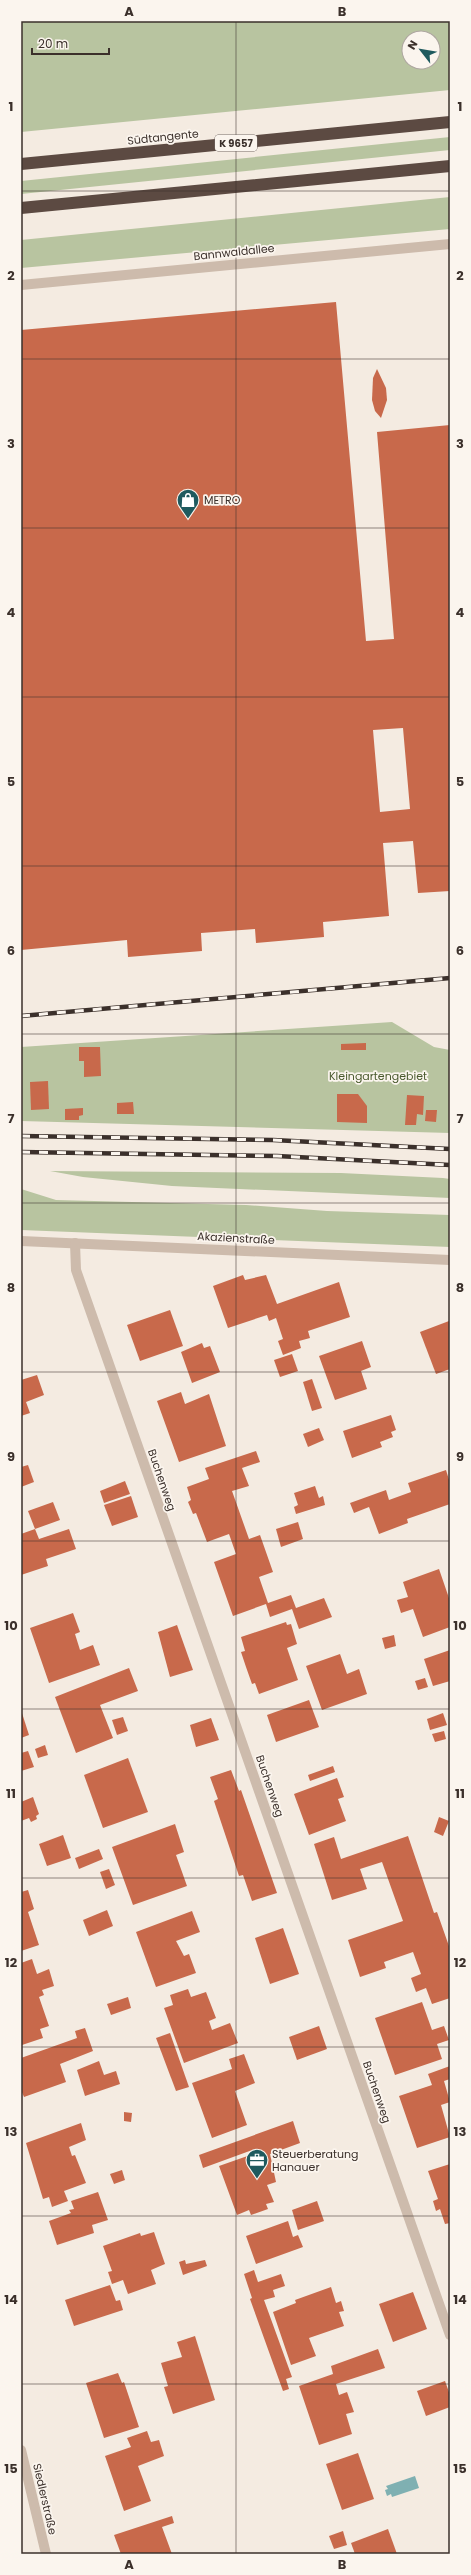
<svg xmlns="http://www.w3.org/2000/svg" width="471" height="2575" viewBox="0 0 471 2575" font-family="Poppins,sans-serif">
  <rect width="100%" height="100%" fill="#f4ebe1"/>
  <g fill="#b8c4a0" fill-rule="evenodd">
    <path d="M 21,21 L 450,21 L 450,90 L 21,132 ZM 409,38 L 433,38 L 433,62 L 409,62 Z"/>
    <polygon points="450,137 450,150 21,194 21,181"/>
    <polygon points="450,197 450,229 21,268 21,240"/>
    <polygon points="392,1022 434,1047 450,1050 450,1133 21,1121 21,1047"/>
    <polygon points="50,1171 341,1173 443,1178 450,1179 450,1198 172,1186 83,1177"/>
    <polygon points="21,1189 56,1200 246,1205 327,1211 450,1215 450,1247 21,1230"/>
  </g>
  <polygon fill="#7fb0b2" points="415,2476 419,2488 392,2497 391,2494 387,2496 385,2490 388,2489 386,2486"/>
  <g fill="#c8694b" fill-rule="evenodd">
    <path d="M 336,302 L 366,641 L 394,639 L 377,432 L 450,425 L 450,891 L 418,893 L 413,841 L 383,843 L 389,916 L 323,922 L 324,937 L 256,943 L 255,929 L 201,933 L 202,951 L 128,957 L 127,940 L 21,950 L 21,330 ZM 403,728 L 410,809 L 380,812 L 373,730 Z"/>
    <polygon points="377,369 386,388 387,400 381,418 375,411 372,400 373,378"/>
    <polygon points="366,1043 366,1050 341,1050 341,1044"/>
    <polygon points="79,1047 100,1047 101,1076 84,1077 84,1061 79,1061"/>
    <polygon points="48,1081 49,1109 31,1110 30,1082"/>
    <polygon points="337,1094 358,1094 367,1106 367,1123 337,1122"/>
    <polygon points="407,1095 424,1096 423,1115 417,1114 416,1125 405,1125"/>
    <polygon points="133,1102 134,1114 117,1114 117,1103"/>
    <polygon points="83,1108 83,1115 79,1116 79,1120 65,1120 65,1109"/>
    <polygon points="426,1110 437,1110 436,1122 425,1121"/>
    <polygon points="243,1275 245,1280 266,1275 277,1304 339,1282 350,1317 308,1331 310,1338 299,1341 301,1348 283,1355 278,1341 283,1339 276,1318 269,1321 267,1315 228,1328 213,1286"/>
    <polygon points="170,1310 183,1346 140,1361 127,1325"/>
    <polygon points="449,1321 450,1369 436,1374 420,1332"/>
    <polygon points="362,1341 371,1367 361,1371 367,1389 335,1400 319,1356"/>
    <polygon points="202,1343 204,1348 210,1346 220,1372 192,1383 181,1352"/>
    <polygon points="292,1354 298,1371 280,1377 274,1360"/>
    <polygon points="37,1375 44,1395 26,1402 30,1413 21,1416 21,1380"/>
    <polygon points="312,1379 322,1408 312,1411 303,1382"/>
    <polygon points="181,1392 185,1404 209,1394 226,1446 179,1462 157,1401"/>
    <polygon points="391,1415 396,1430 391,1432 393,1437 380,1442 382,1447 352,1458 343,1431"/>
    <polygon points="319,1428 324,1440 308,1447 303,1434"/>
    <polygon points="256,1451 260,1462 242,1468 249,1486 232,1491 249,1539 260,1535 273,1572 259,1577 268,1603 291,1595 296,1608 324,1598 332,1617 299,1629 292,1609 270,1617 266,1604 233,1616 214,1562 236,1554 229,1534 207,1542 196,1513 193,1514 188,1502 191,1500 187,1487 209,1479 205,1468"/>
    <polygon points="28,1465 34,1482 21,1487 21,1467"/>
    <polygon points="446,1470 450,1483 450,1504 407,1519 408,1523 379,1534 369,1507 354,1513 350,1503 386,1490 389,1500 411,1492 408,1483"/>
    <polygon points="125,1481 130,1494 104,1503 100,1491"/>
    <polygon points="315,1486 319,1498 323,1496 325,1505 296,1514 294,1507 298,1505 294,1493"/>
    <polygon points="131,1496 138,1517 112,1526 104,1505"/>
    <polygon points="53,1502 60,1520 35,1529 28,1511"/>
    <polygon points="298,1522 303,1539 281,1547 276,1529"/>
    <polygon points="35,1529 39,1539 69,1529 76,1549 46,1559 48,1566 21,1575 21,1534"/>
    <polygon points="439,1569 450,1601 450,1627 423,1637 413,1609 401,1613 397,1600 408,1597 403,1582"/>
    <polygon points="73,1613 80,1632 75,1634 80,1650 93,1645 100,1665 49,1683 30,1628"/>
    <polygon points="286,1622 287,1625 291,1624 297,1644 287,1648 298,1680 259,1694 255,1683 252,1684 246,1667 241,1652 245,1651 241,1637"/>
    <polygon points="177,1625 193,1670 170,1677 158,1632"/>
    <polygon points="394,1635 396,1646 385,1649 382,1638"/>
    <polygon points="450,1650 450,1681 433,1686 424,1659"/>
    <polygon points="340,1654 347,1674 359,1669 367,1694 322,1710 306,1666"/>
    <polygon points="129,1668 138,1691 100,1705 113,1738 76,1753 55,1697"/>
    <polygon points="425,1678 428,1687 418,1690 415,1681"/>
    <polygon points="309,1700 319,1727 276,1742 267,1715"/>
    <polygon points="21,1710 29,1735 21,1738"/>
    <polygon points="443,1713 447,1725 430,1730 427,1719"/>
    <polygon points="123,1717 128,1731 117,1735 112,1720"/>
    <polygon points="211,1718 219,1740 196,1747 190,1725"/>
    <polygon points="444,1731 446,1739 435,1742 432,1734"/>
    <polygon points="45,1745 48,1755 38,1758 35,1749"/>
    <polygon points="28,1751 34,1767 21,1771 21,1753"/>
    <polygon points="128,1758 148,1812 103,1828 84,1775"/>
    <polygon points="333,1766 335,1772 310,1781 308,1775"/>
    <polygon points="231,1770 239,1791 241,1790 277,1893 252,1901 243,1875 239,1876 214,1801 218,1799 210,1777"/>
    <polygon points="337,1778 344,1797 338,1799 346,1821 309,1835 294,1794"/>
    <polygon points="33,1797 39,1814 36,1816 37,1819 31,1822 29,1818 21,1821 21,1802"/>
    <polygon points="439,1817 449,1821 443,1836 434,1832"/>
    <polygon points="175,1824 184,1852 176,1855 187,1886 133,1905 112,1847"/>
    <polygon points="63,1835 71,1858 47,1866 39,1844"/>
    <polygon points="408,1836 434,1913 437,1912 450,1949 450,1998 432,2004 426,1988 416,1992 411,1978 421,1974 413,1952 384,1962 386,1968 360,1977 348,1940 403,1921 382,1862 360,1869 367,1889 332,1900 314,1844 334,1837 341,1859"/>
    <polygon points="99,1849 103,1859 79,1869 75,1858"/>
    <polygon points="109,1869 115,1885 106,1889 100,1872"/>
    <polygon points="28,1890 34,1909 28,1912 39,1945 21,1951 21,1892"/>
    <polygon points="107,1910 113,1926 89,1936 83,1920"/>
    <polygon points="192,1911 200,1932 176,1941 184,1956 189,1954 196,1973 156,1987 136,1932"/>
    <polygon points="283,1928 299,1974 270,1984 255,1938"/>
    <polygon points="32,1959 37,1974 49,1969 54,1986 42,1990 44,1995 39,1997 49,2026 40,2029 43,2038 22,2045 21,1963"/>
    <polygon points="188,1989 191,1997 206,1992 216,2018 209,2021 212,2030 230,2023 238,2043 184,2063 164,2008 173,2005 170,1995"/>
    <polygon points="128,1997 131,2008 111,2015 107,2004"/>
    <polygon points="422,2002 432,2030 444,2026 449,2040 437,2044 442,2059 395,2075 375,2018"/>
    <polygon points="319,2026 327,2049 297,2060 289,2037"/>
    <polygon points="85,2028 93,2051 60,2064 66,2082 24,2097 21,2090 21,2058 77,2038 75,2031"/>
    <polygon points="170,2033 189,2087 176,2091 156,2038"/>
    <polygon points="244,2054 255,2083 235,2091 247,2125 212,2138 192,2083 232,2069 229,2059"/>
    <polygon points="99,2061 104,2075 116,2071 120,2084 85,2096 77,2070"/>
    <polygon points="450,2066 450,2079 444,2081 450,2102 441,2105 450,2137 417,2148 399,2096 432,2085 428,2074"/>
    <polygon points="124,2112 132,2113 131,2122 124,2121"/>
    <polygon points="293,2121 300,2143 270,2154 276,2182 267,2185 274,2202 266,2204 268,2209 251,2215 249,2210 237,2215 219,2166 256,2153 255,2149 203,2168 199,2155"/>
    <polygon points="81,2123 86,2140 69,2147 72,2156 75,2155 86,2183 64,2191 68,2201 52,2207 49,2197 43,2199 26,2143"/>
    <polygon points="450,2164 450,2223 445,2224 440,2209 436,2211 433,2201 438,2199 428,2171"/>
    <polygon points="122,2170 125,2180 114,2184 110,2174"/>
    <polygon points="98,2192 108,2220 92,2225 94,2233 57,2245 49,2221 71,2213 69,2210 74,2209 71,2201"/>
    <polygon points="317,2201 324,2221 298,2230 292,2210"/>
    <polygon points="288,2221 293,2237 298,2235 303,2247 256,2264 246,2236"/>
    <polygon points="154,2232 165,2264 151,2270 156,2284 128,2294 123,2280 112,2284 108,2272 112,2271 103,2246 140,2233 141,2236"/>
    <polygon points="185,2260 186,2264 205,2260 207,2266 183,2275 179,2262"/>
    <polygon points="254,2270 258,2282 281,2274 285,2286 273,2290 275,2297 264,2300 292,2377 286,2379 289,2389 283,2391 250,2299 252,2298 244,2274"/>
    <polygon points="110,2285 116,2301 120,2300 123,2310 74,2326 65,2300"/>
    <polygon points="331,2287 336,2303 341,2301 344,2311 339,2312 344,2326 309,2338 316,2356 291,2365 273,2312 296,2303 295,2300"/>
    <polygon points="413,2292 427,2329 393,2342 379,2304"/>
    <polygon points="195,2336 215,2400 173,2414 164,2387 168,2386 161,2363 182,2357 177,2342"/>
    <polygon points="378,2349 385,2368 336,2384 339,2395 347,2392 354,2412 346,2414 352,2434 319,2445 299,2386 333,2374 331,2366"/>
    <polygon points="118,2373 122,2383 124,2382 139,2427 104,2438 86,2383"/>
    <polygon points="445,2381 450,2395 450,2407 426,2416 417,2391"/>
    <polygon points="147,2431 151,2442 159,2440 164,2456 138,2466 151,2501 124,2511 105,2456 131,2447 127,2438"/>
    <polygon points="358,2453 374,2499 342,2510 326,2464"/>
    <polygon points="172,2516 174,2523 162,2527 172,2554 121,2554 114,2535"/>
    <polygon points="388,2529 397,2554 355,2554 351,2543"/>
    <polygon points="343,2531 347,2545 334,2549 329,2536"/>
  </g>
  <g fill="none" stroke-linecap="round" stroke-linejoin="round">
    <g stroke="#cdbbac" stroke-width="10">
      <polyline points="21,285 450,244"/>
      <polyline points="21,1241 450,1260"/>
      <polyline points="75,1243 76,1270 450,2335"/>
      <polyline points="21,2450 46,2554"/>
    </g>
    <g stroke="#5c4a42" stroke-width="12">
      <polyline points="21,164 450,122"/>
      <polyline points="21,208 450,166"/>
    </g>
    <g stroke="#3b302b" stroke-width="4.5">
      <g id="rail">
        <polyline points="21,1016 450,978"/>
        <polyline points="21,1136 273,1140 450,1149"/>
        <polyline points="21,1152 277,1156 450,1165"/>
      </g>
    </g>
    <use href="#rail" stroke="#fbf5ee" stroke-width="3" stroke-dasharray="9" stroke-linecap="butt"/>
  </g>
  <path fill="none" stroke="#3b302b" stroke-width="1" stroke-opacity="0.55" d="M 236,21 L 236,2554M 21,191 L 450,191M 21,359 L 450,359M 21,528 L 450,528M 21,697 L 450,697M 21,866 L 450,866M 21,1034 L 450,1034M 21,1203 L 450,1203M 21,1372 L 450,1372M 21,1541 L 450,1541M 21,1709 L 450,1709M 21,1878 L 450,1878M 21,2047 L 450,2047M 21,2216 L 450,2216M 21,2384 L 450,2384"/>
  <defs>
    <g id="shop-pin" transform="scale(1.15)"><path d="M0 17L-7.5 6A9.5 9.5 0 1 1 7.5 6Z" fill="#1f5a5e" stroke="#fbf5ee"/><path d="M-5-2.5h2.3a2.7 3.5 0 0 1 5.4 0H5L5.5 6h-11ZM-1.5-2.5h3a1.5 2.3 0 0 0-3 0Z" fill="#fff"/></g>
    <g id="office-pin" transform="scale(1.15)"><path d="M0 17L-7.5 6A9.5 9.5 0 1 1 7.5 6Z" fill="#1f5a5e" stroke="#fbf5ee"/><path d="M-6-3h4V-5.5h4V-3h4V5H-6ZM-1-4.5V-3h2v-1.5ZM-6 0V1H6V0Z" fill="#fff"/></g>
  </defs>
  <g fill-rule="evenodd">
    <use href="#shop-pin" x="188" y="500"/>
    <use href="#office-pin" x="257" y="2160"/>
  </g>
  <g text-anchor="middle" stroke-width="3.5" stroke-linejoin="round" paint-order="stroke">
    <rect fill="#fbf5ee" stroke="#756b66" stroke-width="1" x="215" y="135" width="42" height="16" rx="3"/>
    <g font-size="10" font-weight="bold" fill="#3b302b">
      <text x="236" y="147">K 9657</text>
    </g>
    <g font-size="11" fill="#3b302b" stroke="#fbf5ee">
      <text transform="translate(163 137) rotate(-6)" y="4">Südtangente</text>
      <text transform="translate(234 252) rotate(-6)" y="4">Bannwaldallee</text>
      <text transform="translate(236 1238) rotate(3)" y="4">Akazienstraße</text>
      <text transform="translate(162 1480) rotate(71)" y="4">Buchenweg</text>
      <text transform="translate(270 1786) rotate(71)" y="4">Buchenweg</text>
      <text transform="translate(377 2092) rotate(71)" y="4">Buchenweg</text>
      <text transform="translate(45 2499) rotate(77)" y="4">Siedlerstraße</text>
    </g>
    <g font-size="11" fill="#3b302b" stroke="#fbf5ee" text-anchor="start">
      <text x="204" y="504">METRO</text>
      <text x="272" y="2158">Steuerberatung<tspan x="272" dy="13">Hanauer</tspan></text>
    </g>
    <g font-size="11" fill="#4a5a2e" stroke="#fbf5ee">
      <text x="378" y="1080">Kleingartengebiet</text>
    </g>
  </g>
  <rect width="471" height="2575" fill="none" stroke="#fbf5ee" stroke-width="44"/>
  <g transform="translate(421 50) rotate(301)"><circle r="19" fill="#fbf5ee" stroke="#aea6a0"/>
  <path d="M0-3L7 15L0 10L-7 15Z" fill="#1f5a5e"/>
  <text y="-6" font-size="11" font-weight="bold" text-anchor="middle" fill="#3b302b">N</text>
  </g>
  <path d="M32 48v6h77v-6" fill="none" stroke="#3b302b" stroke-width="2"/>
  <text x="38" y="48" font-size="12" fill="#3b302b" stroke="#fbf5ee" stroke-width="3" paint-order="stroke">20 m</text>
  <rect x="22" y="22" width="427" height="2531" fill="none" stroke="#3b302b" stroke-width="1.5"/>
  <g font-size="13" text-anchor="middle" font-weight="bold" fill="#3b302b">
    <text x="129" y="16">A</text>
    <text x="342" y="16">B</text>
    <text x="11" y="111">1</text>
    <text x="460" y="111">1</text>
    <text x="11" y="280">2</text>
    <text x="460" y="280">2</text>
    <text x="11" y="448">3</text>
    <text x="460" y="448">3</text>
    <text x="11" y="617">4</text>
    <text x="460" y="617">4</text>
    <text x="11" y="786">5</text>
    <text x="460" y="786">5</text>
    <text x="11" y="955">6</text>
    <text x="460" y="955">6</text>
    <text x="11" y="1123">7</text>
    <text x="460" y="1123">7</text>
    <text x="11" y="1292">8</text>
    <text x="460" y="1292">8</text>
    <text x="11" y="1461">9</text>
    <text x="460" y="1461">9</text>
    <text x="11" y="1630">10</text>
    <text x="460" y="1630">10</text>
    <text x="11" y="1798">11</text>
    <text x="460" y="1798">11</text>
    <text x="11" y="1967">12</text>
    <text x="460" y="1967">12</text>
    <text x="11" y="2136">13</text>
    <text x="460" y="2136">13</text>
    <text x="11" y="2304">14</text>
    <text x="460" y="2304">14</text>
    <text x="11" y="2473">15</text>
    <text x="460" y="2473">15</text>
    <text x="129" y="2569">A</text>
    <text x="342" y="2569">B</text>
  </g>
</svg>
